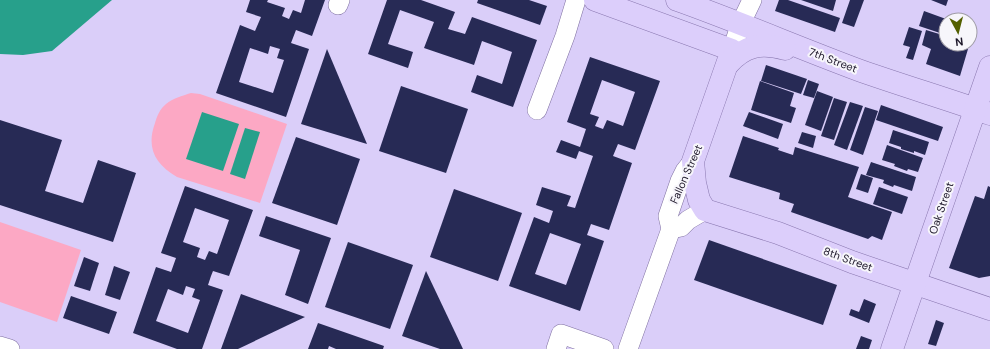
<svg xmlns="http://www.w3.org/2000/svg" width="990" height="349" viewBox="0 0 990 349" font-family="'DM Sans',sans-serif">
  <rect width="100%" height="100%" fill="#dacef9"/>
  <g fill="#fca8c4">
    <path d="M 191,93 L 200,94 L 287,124 L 260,203 L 177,177 C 155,164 146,148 155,123 C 157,116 160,109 166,104 C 173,98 182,96 191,93 Z"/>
    <polygon points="0,222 81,250 57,322 0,302"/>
  </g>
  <g fill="#27a08b">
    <polygon points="0,0 112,0 52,51 23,55 0,54"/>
    <polygon points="202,112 239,124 223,171 186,159"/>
    <polygon points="245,128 260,132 245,179 230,174"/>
  </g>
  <g fill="#272a55" fill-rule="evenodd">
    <path d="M 250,0 L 268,0 L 267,2 L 285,8 L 282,16 L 289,19 L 293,10 L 301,13 L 305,0 L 325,0 L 312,36 L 296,30 L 291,43 L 309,49 L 286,117 L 216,93 L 240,25 L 255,31 L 261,17 L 246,12 ZM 270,46 L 280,49 L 277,58 L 284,60 L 273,93 L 239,82 L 250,48 L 268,54 Z"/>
    <polygon points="387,0 421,0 455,12 448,29 465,34 472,17 537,40 513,107 471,92 477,75 502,84 512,52 482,41 474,65 424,48 434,22 400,10 388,44 413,52 408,68 368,54"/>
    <polygon points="478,0 529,0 547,6 540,25 477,3"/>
    <polygon points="779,0 788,0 840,18 835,32 775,11"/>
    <polygon points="801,0 836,0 833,11"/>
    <polygon points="850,0 864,0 854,27 842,23"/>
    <polygon points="931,0 948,0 946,6"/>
    <polygon points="924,11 946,19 946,35 919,26"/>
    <polygon points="909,27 922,31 913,60 906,58 910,47 903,45"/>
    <polygon points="926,30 946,36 946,44 966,44 965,49 968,49 960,76 926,64 931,49 922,45"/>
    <polygon points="327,49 367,144 301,124"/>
    <path d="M 590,57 L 660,81 L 635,150 L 618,144 L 613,156 L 632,163 L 609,230 L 591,224 L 587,235 L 604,241 L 580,311 L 509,286 L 534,217 L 549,223 L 553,211 L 536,205 L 542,187 L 571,196 L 567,206 L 575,208 L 593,156 L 579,151 L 576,159 L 556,152 L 561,140 L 580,147 L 586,129 L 567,122 ZM 602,80 L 635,92 L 623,126 L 607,120 L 603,129 L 595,126 L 599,117 L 590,114 ZM 550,233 L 581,244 L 566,285 L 535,274 Z"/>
    <polygon points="766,65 807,79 801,94 761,81"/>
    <polygon points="808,80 819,84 814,98 803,95"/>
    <polygon points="760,81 794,93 790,106 796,108 791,123 751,110"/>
    <polygon points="401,86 468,109 446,173 379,151"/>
    <polygon points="817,91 833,97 821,131 805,125"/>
    <polygon points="834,98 847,102 834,140 821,136"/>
    <polygon points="850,102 863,106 847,150 834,145"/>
    <polygon points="881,105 943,127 938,141 876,120"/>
    <polygon points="865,107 878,111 863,155 850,150"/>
    <polygon points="749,112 783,124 778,139 743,126"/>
    <polygon points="0,120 62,140 45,191 83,203 98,160 136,173 113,242 0,205"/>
    <polygon points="893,130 929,142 925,155 914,151 914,153 901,149 901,147 889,143"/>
    <polygon points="802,132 816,136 813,148 798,143"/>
    <polygon points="743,136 779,148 778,150 793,155 795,147 859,167 848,197 892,212 882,240 872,236 868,239 791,212 794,204 779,199 780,193 729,177"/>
    <polygon points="296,137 360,159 337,225 272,203"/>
    <polygon points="887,145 923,158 918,172 908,169 907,171 894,166 895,164 882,160"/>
    <polygon points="871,162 916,177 912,191 894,185 893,187 883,183 884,180 866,175"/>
    <polygon points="861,174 873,178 868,193 856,189"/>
    <path d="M 185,186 L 253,210 L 229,276 L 213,271 L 211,276 L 208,285 L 223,290 L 202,349 L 177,349 L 133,333 L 156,267 L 171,272 L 176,258 L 161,253 ZM 195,208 L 229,220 L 217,254 L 209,251 L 205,260 L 197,257 L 200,248 L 183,242 ZM 186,286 L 195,289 L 192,297 L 200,300 L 188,333 L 156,321 L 168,289 L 183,295 Z"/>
    <polygon points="988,186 990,187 990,276 979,278 949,268 975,196 984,199"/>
    <polygon points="879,187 908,197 902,214 873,204"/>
    <polygon points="454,189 522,213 498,281 430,257"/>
    <polygon points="266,216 331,238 308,304 285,295 300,250 259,236"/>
    <polygon points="709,240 837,285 823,325 694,280"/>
    <polygon points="348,242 413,265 390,329 325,307"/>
    <polygon points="84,257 99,263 90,291 74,286"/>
    <polygon points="114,266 130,272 120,300 105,295"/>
    <polygon points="426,271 463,349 440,349 402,336"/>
    <polygon points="241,294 305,317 238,349 221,349"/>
    <polygon points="71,296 117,312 109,334 63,318"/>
    <polygon points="864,299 876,304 869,323 849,315 851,309 859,312"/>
    <polygon points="936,320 944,323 936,346 928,344"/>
    <polygon points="318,323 384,346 383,349 336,349 329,346 328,349 308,349"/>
    <polygon points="861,336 872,340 869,349 856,349"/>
  </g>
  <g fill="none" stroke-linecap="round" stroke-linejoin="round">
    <g stroke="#7f70a1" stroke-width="20">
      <g id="minor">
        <polyline points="338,5 340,0"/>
        <polyline points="732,50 741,23 752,0"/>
        <polyline points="537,110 565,36 576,0"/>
        <polyline points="671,229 681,227 688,220 705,210"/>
        <polyline points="0,346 10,349"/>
        <polyline points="556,349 561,334 604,349"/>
        <polyline points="628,349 671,229 668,216 680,181 685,171 693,161"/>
      </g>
    </g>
    <g stroke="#8a78b0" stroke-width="23">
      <g id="major">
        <polyline points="595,0 732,50 693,161 695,183 699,200 705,210 778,233 852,262 990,309"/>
        <path d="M 677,0 C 739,22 799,48 861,71 C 904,86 947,99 990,114"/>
        <path d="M 728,64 C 744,46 761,42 785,49"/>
        <polyline points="892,349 990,67"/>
      </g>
    </g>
    <use href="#minor" stroke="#fff" stroke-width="19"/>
    <use href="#major" stroke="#dccefb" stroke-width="22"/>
  </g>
  <g text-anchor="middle" stroke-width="4" stroke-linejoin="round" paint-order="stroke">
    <g font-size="11" fill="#1d172a" stroke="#f7f6fb">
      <text transform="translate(833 60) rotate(21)" y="4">7th Street</text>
      <text transform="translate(686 174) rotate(-66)" y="4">Fallon Street</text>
      <text transform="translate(941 208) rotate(-71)" y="4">Oak Street</text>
      <text transform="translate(848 259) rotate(20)" y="4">8th Street</text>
    </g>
  </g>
  <g transform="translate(958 32) rotate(173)"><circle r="19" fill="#f7f6fb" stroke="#a09da7"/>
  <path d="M0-3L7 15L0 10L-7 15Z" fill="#535f00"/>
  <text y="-6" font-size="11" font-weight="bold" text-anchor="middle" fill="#1d172a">N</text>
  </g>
</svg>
